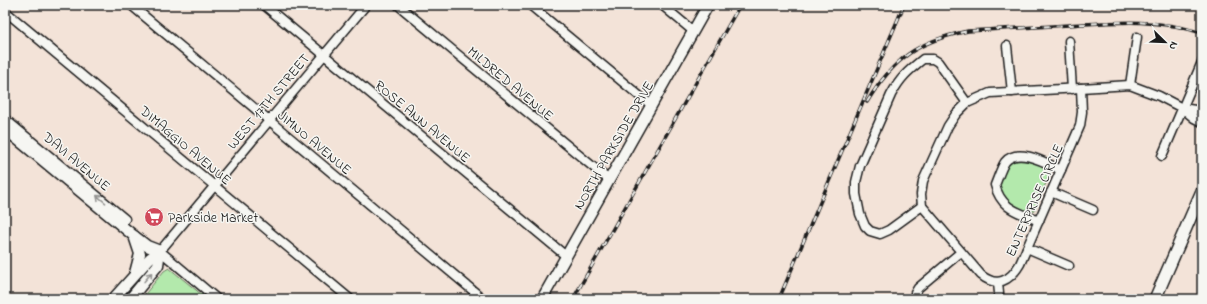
<svg xmlns="http://www.w3.org/2000/svg" width="1207" height="304" viewBox="0 0 1207 304" font-family="'Indie Flower',sans-serif">
  <rect width="100%" height="100%" fill="#f3e3d8"/>
  <filter id="ink" filterUnits="userSpaceOnUse"><feTurbulence type="fractalNoise" baseFrequency=".025" numOctaves="2"/><feDisplacementMap in="SourceGraphic" scale="8" xChannelSelector="R" yChannelSelector="G"/><feConvolveMatrix kernelMatrix="1 2 1 2 8 2 1 2 1" color-interpolation-filters="sRGB"/></filter>
  <g filter="url(#ink)">
    <g fill="#b3e9ac" stroke="#688264">
      <path d="M 1015,161 C 1026,160 1048,163 1049,176 L 1034,211 C 1023,213 1002,199 1000,187 C 999,182 1003,177 1005,172 C 1007,167 1009,163 1015,161 Z"/>
      <polygon points="169,268 207,299 141,299 164,271"/>
    </g>
    <g fill="none" stroke-linecap="round" stroke-linejoin="round">
      <g stroke="#1c1c1c" stroke-width="11">
        <g id="minor">
          <polyline points="131,5 483,299"/>
          <polyline points="264,5 566,256"/>
          <polyline points="398,5 609,180"/>
          <polyline points="530,5 642,98 652,105"/>
          <polyline points="662,5 693,31"/>
          <polyline points="5,11 350,299"/>
          <polyline points="1069,41 1072,89"/>
          <polyline points="1007,46 1012,92"/>
          <polyline points="1130,85 1137,37"/>
          <path d="M 1081,88 L 1082,112 L 1080,126 L 1020,264 C 1010,281 997,288 981,275 L 922,206 L 921,194 L 923,181 L 948,126 L 956,114 L 967,103 L 990,93 Z"/>
          <polyline points="1081,88 1130,85 1159,96 1182,108 1194,118 1202,122"/>
          <polyline points="1182,108 1202,111"/>
          <polyline points="5,119 125,219 120,225"/>
          <polyline points="1162,156 1202,62"/>
          <polyline points="1051,192 1093,210"/>
          <path d="M 922,206 L 889,230 L 880,234 L 870,231 L 865,226 L 860,214 L 856,194 L 856,182 L 860,166 L 891,95 C 900,78 908,71 923,59 L 933,59 L 938,62 L 967,103"/>
          <path d="M 1039,221 C 1018,212 1001,209 995,185 C 998,178 1001,168 1005,162 C 1018,146 1048,164 1061,170"/>
          <polyline points="1027,248 1069,266"/>
          <polyline points="217,299 160,251 366,5"/>
          <polyline points="916,299 915,293 918,288 961,252"/>
          <polyline points="997,299 999,293 998,283"/>
        </g>
      </g>
      <g stroke="#1c1c1c" stroke-width="13">
        <g id="tertiary">
          <polyline points="5,129 134,236 147,246 160,251"/>
          <polyline points="134,236 140,254 135,273"/>
          <polyline points="113,299 150,258 160,251"/>
          <polyline points="130,299 158,265 160,251"/>
          <polyline points="542,299 708,5"/>
        </g>
      </g>
      <g stroke="#1c1c1c" stroke-width="14">
        <polyline id="secondary" points="1155,299 1202,191"/>
      </g>
      <use href="#minor" stroke="#f6f6f2" stroke-width="8"/>
      <use href="#tertiary" stroke="#f6f6f2" stroke-width="10"/>
      <use href="#secondary" stroke="#f6f6f2" stroke-width="11"/>
      <g stroke="#1c1c1c" stroke-width="3.5">
        <g id="rail">
          <path d="M 867,102 C 894,58 918,41 968,31 C 1001,29 1035,27 1069,25 C 1116,22 1156,18 1202,33"/>
          <polyline points="573,299 740,5"/>
          <polyline points="779,299 904,5"/>
        </g>
      </g>
      <use href="#rail" stroke="#f6f6f2" stroke-width="2" stroke-dasharray="6" stroke-linecap="butt"/>
    </g>
    <defs><path id="oneway-shaft" d="M-6 0H5M1.5-3L5.5 0L1.5 3" fill="none" stroke-width="1.6" stroke-linecap="round" stroke-linejoin="round"/></defs>
    <g stroke="#949492">
      <use href="#oneway-shaft" transform="translate(101 199) rotate(-140)"/>
      <use href="#oneway-shaft" transform="translate(148 277) rotate(-50)"/>
    </g>
  </g>
  <defs>
    <g id="supermarket-disc" transform="scale(1)"><circle r="9.5" fill="#d1495b" stroke="#f6f6f2"/><path d="M-6-5.5h2.5l.6 2H6L4.5 2H-2.5L-4.4-4H-6ZM-1.5 3.2a1.3 1.3 0 1 0 .1 0ZM3 3.2a1.3 1.3 0 1 0 .1 0Z" fill="#fff"/></g>
  </defs>
  <g fill-rule="evenodd">
    <use href="#supermarket-disc" x="154" y="217"/>
  </g>
  <g text-anchor="middle" stroke-width="3" stroke-linejoin="round" paint-order="stroke">
    <g font-size="14" fill="#1c1c1c" stroke="#f6f6f2">
      <text transform="translate(511 83) rotate(40)" y="5">MILDRED AVENUE</text>
      <text transform="translate(268 101) rotate(-50)" y="5">WEST 17TH STREET</text>
      <text transform="translate(423 121) rotate(40)" y="5">ROSE ANN AVENUE</text>
      <text transform="translate(315 142) rotate(40)" y="5">JIMNO AVENUE</text>
      <text transform="translate(186 145) rotate(40)" y="5">DIMAGGIO AVENUE</text>
      <text transform="translate(613 145) rotate(-60)" y="5">NORTH PARKSIDE DRIVE</text>
      <text transform="translate(77 161) rotate(40)" y="5">DAVI AVENUE</text>
      <text transform="translate(1034 200) rotate(-66)" y="5">ENTERPRISE CIRCLE</text>
    </g>
    <g font-size="14" fill="#1c1c1c" stroke="#f6f6f2" text-anchor="start">
      <text x="168" y="222">Parkside Market</text>
    </g>
  </g>
  <rect width="1207" height="304" fill="none" stroke="#f6f6f2" stroke-width="20"/>
  <rect x="10" y="10" width="1187" height="284" fill="none" stroke="#1c1c1c" stroke-width="1.5" filter="url(#ink)"/>
  <g transform="translate(1165 42) rotate(113)" stroke="#f6f6f2" stroke-width="3" paint-order="stroke">
  <path d="M0-3L7 15L0 10L-7 15Z" fill="#1c1c1c"/>
  <text y="-6" font-size="11" font-weight="bold" text-anchor="middle" fill="#1c1c1c">N</text>
  </g>
</svg>
